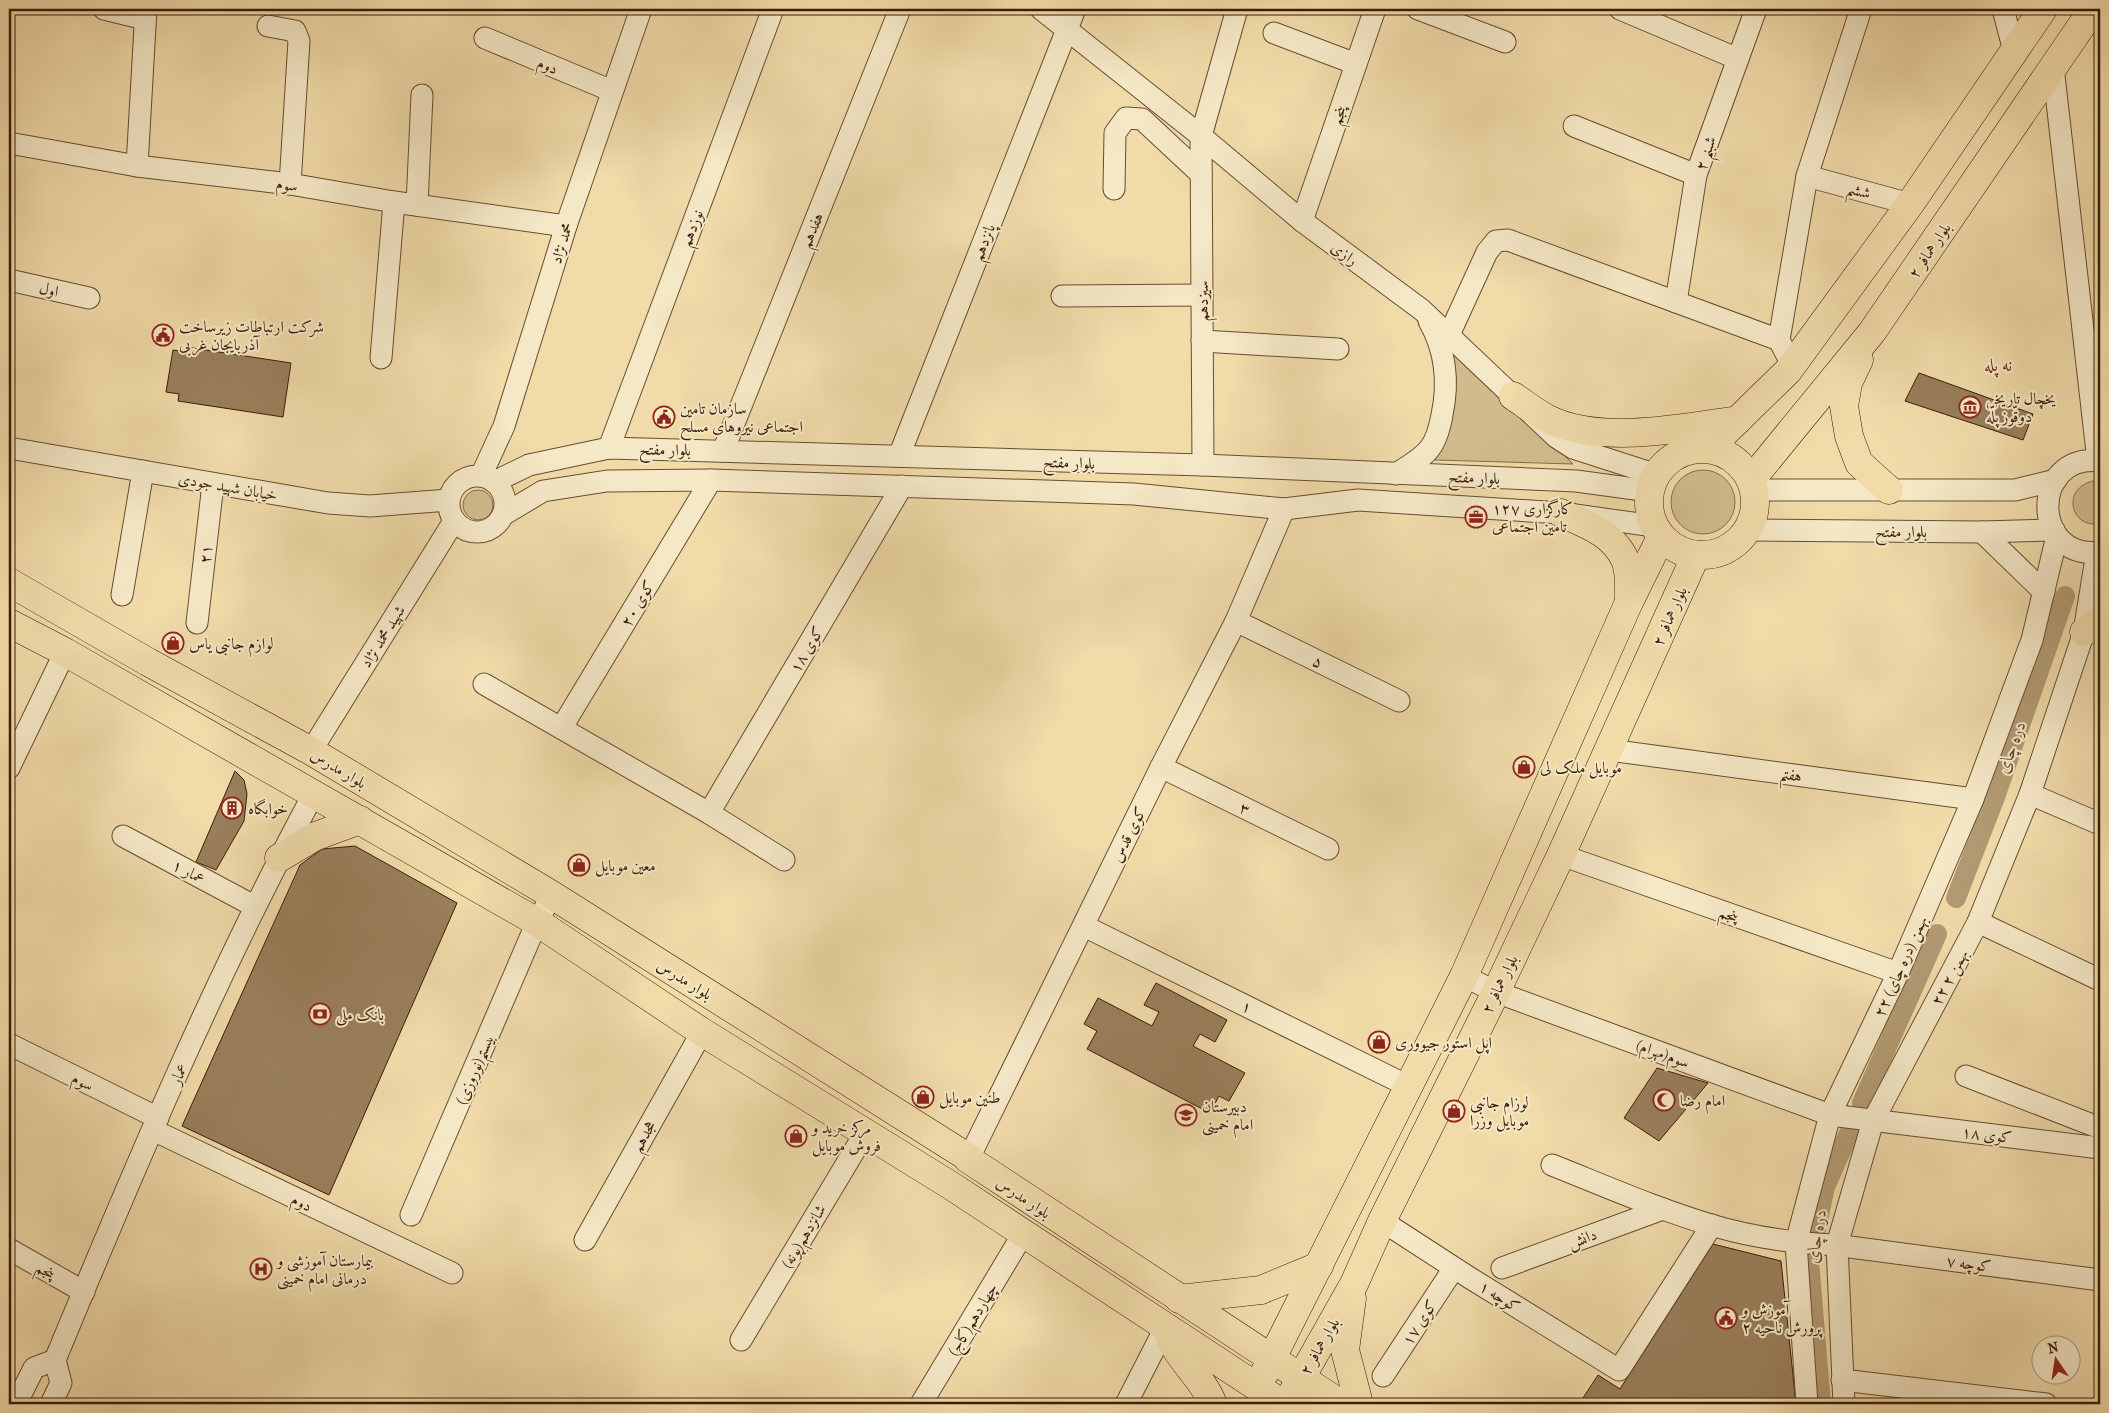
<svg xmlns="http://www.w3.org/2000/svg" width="2109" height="1413" viewBox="0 0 2109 1413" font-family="'IM FELL French Canon',Amiri,serif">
  <rect width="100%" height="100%" fill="#f0dba9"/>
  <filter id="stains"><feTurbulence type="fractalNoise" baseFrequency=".004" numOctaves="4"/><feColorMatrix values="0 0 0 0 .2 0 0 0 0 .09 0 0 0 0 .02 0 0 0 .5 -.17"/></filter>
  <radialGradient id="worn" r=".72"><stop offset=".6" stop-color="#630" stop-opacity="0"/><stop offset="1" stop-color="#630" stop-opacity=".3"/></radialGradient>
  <g fill="#d1bb8d" stroke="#866c4a">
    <polygon points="1451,343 1573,464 1435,460 1454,405"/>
    <circle cx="1703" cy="502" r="32"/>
    <path d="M 2093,481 L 2100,482 L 2100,524 C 2069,528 2062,488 2093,481 Z"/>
    <circle cx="478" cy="505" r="15"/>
  </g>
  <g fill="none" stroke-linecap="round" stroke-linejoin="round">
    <g stroke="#b29a72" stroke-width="20">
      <polyline points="1956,898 1994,800 2065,596"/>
      <polyline points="1862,1103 1937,934"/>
      <polyline points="1821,1404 1809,1261 1825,1187 1849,1133"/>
    </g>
  </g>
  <g fill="#997f5b" stroke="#3a1c07">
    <polygon points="186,347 291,363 283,417 178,401 179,394 166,392 173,350 186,352"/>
    <polygon points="1919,373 2033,414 2023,440 1905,401"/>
    <polygon points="235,771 244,780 247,794 244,821 216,870 196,862"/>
    <polygon points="355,846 457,903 329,1195 182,1126 300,865 322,849"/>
    <polygon points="1156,983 1227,1020 1215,1042 1200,1034 1193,1046 1245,1073 1229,1101 1219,1096 1210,1113 1087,1049 1097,1031 1084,1024 1098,998 1152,1026 1159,1012 1144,1005"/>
    <polygon points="1657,1068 1708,1083 1659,1141 1624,1118"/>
    <polygon points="1713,1244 1781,1261 1796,1404 1579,1404 1598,1375 1620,1389"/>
  </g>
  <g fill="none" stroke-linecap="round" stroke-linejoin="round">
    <g stroke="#684c30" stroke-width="23">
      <g id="minor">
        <polyline points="104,9 145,19"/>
        <polyline points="1041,9 1201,136 1302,221 1422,310 1556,437 1573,448 1657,475"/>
        <polyline points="1418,9 1505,42"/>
        <polyline points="1620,9 1738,59"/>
        <polyline points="2003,9 2014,51"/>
        <polyline points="268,26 295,31 299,41 290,184"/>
        <polyline points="1274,33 1356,64"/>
        <polyline points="485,38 612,91"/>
        <polyline points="2053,67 2098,461"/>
        <polyline points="1574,126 1696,175"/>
        <polyline points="9,143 137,166 290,184 394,202 566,226"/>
        <polyline points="137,166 146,9"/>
        <polyline points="1807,176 1910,204"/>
        <polyline points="1114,189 1115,133 1126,118 1142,119 1201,174"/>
        <polyline points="417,205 422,95"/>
        <polyline points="1302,221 1375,9"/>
        <polyline points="9,280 89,298"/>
        <polyline points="1062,296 1202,295"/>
        <polyline points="1676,302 1696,175 1756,9"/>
        <polyline points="1449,335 1487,252 1496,241 1508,240 1779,340 1792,365"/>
        <polyline points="1779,340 1807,176 1861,9"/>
        <polyline points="1202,341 1338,349"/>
        <polyline points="381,358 394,202"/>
        <polyline points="9,448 328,503 370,506 449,500"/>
        <polyline points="609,448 773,9"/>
        <polyline points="723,451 900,9"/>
        <polyline points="899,456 1075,9"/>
        <path d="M 2100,461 C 2030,453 2031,561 2100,552"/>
        <polyline points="1203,465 1201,136 1237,9"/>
        <path d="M 1396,474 C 1408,466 1422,459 1430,448 C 1437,439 1440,426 1442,415 C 1449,382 1446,351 1429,321"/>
        <circle cx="477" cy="504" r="28"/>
        <polyline points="481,476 504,426 566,226 641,9"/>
        <polyline points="494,482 529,465 609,448 1203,465 1576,481 1650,491"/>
        <polyline points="1754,490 2015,490 2056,480"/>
        <polyline points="503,515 543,491 607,481 711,480 1134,494 1284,509 1358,500 1561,513 1654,526"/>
        <polyline points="1747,530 1982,532 2054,530"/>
        <polyline points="1982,532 2044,592"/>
        <polyline points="122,595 143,471"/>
        <polyline points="1236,621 1399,701"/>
        <polyline points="197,623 213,484"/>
        <polyline points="484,684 709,813 784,860"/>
        <polyline points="562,727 711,480"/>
        <polyline points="1609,750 1973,799"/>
        <polyline points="311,751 454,521"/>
        <polyline points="1161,767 1328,849"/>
        <polyline points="9,768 65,652"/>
        <polyline points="2030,794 2100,824"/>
        <polyline points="709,813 902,486"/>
        <polyline points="123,836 254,906"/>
        <polyline points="1561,855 1898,973"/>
        <polyline points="1978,922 2100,980"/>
        <polyline points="1084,926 1410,1087"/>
        <polyline points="1464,976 1496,992 1830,1115 2100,1148"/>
        <polyline points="9,1044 158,1118"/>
        <polyline points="1966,1076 2100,1128"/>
        <polyline points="153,1130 452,1273"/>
        <polyline points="969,1158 1161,767 1236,621 1284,509"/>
        <path d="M 1552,1165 C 1605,1186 1657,1209 1711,1225 C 1751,1237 1794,1243 1835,1245 L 2100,1280"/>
        <polyline points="411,1215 537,922 552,895"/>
        <polyline points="1382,1221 1470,1278 1619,1370 1712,1225"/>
        <polyline points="585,1240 702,1032"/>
        <polyline points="9,1249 84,1292"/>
        <polyline points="1502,1268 1663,1209"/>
        <polyline points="741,1340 865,1133"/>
        <polyline points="1383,1376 1454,1268"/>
        <polyline points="1842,1380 2046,1404"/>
        <polyline points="16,1404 34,1368 55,1360"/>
        <path d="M 51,1404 L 61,1383 L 55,1360 C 134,1169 215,977 313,795"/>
        <polyline points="921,1404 1023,1234"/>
        <polyline points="1126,1404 1165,1328"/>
        <polyline points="1807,1404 1796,1243 1830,1115 1898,973 1973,799 2032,640 2057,536"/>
        <polyline points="1844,1404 1837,1245 1873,1121 1978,922 2030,794 2084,632 2097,552"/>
      </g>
    </g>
    <g stroke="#3a1c07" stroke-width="29">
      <g id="major">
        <polyline points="1859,360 1848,383 1844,406 1849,436 1859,463 1889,490"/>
        <path d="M 1513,396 C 1524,403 1536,413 1548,419 C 1600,445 1683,428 1738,420"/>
        <circle cx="1702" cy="502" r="53"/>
        <polyline points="1708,449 1788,371 1910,204 2043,9"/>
        <polyline points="1751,480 1872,332 2093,9"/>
        <path d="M 1561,513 C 1586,524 1615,534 1626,562 C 1630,574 1629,589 1629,601"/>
        <polyline points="9,582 148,662 311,751 552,895 969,1158 968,1159 1341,1404"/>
        <polyline points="9,623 65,652 537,922 702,1032 950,1185 1283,1404"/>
        <polyline points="2084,632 2100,620"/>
        <polyline points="279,858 316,836 360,820"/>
        <polyline points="1352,1298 1345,1350 1359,1404"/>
        <polyline points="1179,1299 1261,1290 1319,1266"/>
        <path d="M 1170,1338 C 1181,1363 1203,1378 1213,1404"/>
        <polyline points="1264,1374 1464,976 1629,602 1661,537"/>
        <polyline points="1293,1392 1354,1284 1382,1221 1496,992 1561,855 1696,555"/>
      </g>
    </g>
    <use href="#minor" stroke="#f5e8c7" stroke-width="21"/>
    <use href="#major" stroke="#f0dba9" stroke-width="28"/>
  </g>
  <defs>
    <g id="civic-ring" transform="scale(1.125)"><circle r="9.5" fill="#f5e8c7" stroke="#8f2418" stroke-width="1.5"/><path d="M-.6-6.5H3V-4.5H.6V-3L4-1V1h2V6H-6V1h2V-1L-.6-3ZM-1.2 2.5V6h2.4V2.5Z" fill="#8f2418"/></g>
    <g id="museum-ring" transform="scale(1.125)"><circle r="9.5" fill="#f5e8c7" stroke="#8f2418" stroke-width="1.5"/><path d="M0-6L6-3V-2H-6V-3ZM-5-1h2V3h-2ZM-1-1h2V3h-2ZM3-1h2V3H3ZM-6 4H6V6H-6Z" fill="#8f2418"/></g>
    <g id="office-ring" transform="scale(1.125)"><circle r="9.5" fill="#f5e8c7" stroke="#8f2418" stroke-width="1.5"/><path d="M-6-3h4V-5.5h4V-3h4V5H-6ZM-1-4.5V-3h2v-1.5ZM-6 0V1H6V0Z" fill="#8f2418"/></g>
    <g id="shop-ring" transform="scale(1.125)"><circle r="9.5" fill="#f5e8c7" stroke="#8f2418" stroke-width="1.5"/><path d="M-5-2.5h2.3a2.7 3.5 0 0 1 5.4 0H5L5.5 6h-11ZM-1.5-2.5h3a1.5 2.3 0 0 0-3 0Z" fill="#8f2418"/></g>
    <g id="building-ring" transform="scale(1.125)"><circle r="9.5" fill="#f5e8c7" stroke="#8f2418" stroke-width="1.5"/><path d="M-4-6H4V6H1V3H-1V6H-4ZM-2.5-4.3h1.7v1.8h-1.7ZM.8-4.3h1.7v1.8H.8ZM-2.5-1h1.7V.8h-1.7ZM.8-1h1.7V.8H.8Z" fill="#8f2418"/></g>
    <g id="bank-ring" transform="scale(1.125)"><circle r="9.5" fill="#f5e8c7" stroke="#8f2418" stroke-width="1.5"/><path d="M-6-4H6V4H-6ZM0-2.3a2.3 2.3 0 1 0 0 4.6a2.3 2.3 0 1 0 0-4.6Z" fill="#8f2418"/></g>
    <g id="mosque-ring" transform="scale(1.125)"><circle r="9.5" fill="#f5e8c7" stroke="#8f2418" stroke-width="1.5"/><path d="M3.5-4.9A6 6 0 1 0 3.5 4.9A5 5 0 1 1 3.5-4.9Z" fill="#8f2418"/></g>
    <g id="school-ring" transform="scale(1.125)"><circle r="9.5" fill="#f5e8c7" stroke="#8f2418" stroke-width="1.5"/><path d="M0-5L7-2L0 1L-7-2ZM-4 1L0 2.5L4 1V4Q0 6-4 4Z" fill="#8f2418"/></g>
    <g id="hospital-ring" transform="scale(1.125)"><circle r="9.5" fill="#f5e8c7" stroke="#8f2418" stroke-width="1.5"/><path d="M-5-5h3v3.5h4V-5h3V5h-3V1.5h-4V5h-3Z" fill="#8f2418"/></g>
  </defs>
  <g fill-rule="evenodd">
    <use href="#civic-ring" x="163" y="335"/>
    <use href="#museum-ring" x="1970" y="407"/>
    <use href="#civic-ring" x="664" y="417"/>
    <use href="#office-ring" x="1476" y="517"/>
    <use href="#shop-ring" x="173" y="643"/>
    <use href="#shop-ring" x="1524" y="767"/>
    <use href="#building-ring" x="232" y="808"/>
    <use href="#shop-ring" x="579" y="865"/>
    <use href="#bank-ring" x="320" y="1014"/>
    <use href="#shop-ring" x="1379" y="1042"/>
    <use href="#shop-ring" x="923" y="1097"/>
    <use href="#mosque-ring" x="1664" y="1100"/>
    <use href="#shop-ring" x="1454" y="1111"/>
    <use href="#school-ring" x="1186" y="1115"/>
    <use href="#shop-ring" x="796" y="1136"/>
    <use href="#hospital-ring" x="261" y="1269"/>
    <use href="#civic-ring" x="1726" y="1318"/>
  </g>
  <g text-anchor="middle" stroke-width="4" stroke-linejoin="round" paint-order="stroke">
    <g font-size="16" fill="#3a1c07" stroke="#f5e8c7">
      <text transform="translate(548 65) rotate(23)" y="6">دوم</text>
      <text transform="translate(1338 115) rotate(-71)" y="6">پنجم</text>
      <text transform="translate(1705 153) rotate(-71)" y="6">شبنم ۲</text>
      <text transform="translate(287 184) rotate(8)" y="6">سوم</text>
      <text transform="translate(1859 190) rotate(15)" y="6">ششم</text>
      <text transform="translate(691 228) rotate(-69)" y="6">نوزدهم</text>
      <text transform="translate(811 230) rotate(-68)" y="6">هفدهم</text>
      <text transform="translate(983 242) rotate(-69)" y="6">پانزدهم</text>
      <text transform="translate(561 243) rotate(-73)" y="6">محمد نژاد</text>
      <text transform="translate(1929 250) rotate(-56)" y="6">بلوار همافر ۲</text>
      <text transform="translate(1345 253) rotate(37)" y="6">رازی</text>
      <text transform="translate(49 289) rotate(13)" y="6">اول</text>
      <text transform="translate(1202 301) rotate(-90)" y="6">سیزدهم</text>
      <text transform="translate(665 449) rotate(1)" y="6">بلوار مفتح</text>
      <text transform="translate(1069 462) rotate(2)" y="6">بلوار مفتح</text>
      <text transform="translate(1474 477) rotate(2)" y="6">بلوار مفتح</text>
      <text transform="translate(228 486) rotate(10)" y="6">خیابان شهید جودی</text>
      <text x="1901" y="537">بلوار مفتح</text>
      <text transform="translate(205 554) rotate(-84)" y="6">۲۱</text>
      <text transform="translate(637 603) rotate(-59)" y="6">کوی ۲۰</text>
      <text transform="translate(1669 616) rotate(-66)" y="6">بلوار همافر ۲</text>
      <text transform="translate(382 636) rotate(-58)" y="6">شهید محمد نژاد</text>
      <text transform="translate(806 649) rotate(-59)" y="6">کوی ۱۸</text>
      <text transform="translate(1318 661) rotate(26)" y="6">۵</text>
      <text transform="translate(339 768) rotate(31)" y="6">بلوار مدرس</text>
      <text transform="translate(1791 774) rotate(8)" y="6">هفتم</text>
      <text transform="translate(1245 808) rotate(26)" y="6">۳</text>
      <text transform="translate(1128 834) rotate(-64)" y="6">کوی قدس</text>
      <text transform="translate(189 871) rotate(28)" y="6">عمار ۱</text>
      <text transform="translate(1729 914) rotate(19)" y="6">پنجم</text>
      <text transform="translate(1900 966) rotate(-66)" y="6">۲۲ بهمن (دره چای)</text>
      <text transform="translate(1949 977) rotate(-62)" y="6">۲۲ بهمن ۲</text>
      <text transform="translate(685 979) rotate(32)" y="6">بلوار مدرس</text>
      <text transform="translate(1499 984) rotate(-64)" y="6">بلوار همافر ۲</text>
      <text transform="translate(1247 1006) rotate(26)" y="6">۱</text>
      <text transform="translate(1663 1053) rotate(20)" y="6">سوم(مهرام)</text>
      <text transform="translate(474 1069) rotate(-67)" y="6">بیستم(نوروزی)</text>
      <text transform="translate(178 1074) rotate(-66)" y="6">عمار</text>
      <text transform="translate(83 1081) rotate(26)" y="6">سوم</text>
      <text transform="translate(1987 1134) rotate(7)" y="6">کوی ۱۸</text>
      <text transform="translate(643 1136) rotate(-61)" y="6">هجدهم</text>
      <text transform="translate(1024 1197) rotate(34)" y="6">بلوار مدرس</text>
      <text transform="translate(302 1202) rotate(26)" y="6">دوم</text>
      <text transform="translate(803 1236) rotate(-59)" y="6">شانزدهم(پونه)</text>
      <text transform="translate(1582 1238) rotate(-20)" y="6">دانش</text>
      <text transform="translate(1969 1263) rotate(7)" y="6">کوچه ۷</text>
      <text transform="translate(46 1270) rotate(30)" y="6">پنجم</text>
      <text transform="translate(1500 1296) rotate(32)" y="6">کوچه ۱</text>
      <text transform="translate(972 1319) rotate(-59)" y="6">چهاردهم(کاج)</text>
      <text transform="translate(1419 1322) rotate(-57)" y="6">کوی ۱۷</text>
      <text transform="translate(1319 1346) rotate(-60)" y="6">بلوار همافر ۲</text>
    </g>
    <g font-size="16" fill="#3a1c07" stroke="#f5e8c7" text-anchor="start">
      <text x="179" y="332">شرکت ارتباطات زیرساخت<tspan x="179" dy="18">آذربایجان غربی</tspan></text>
      <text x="1986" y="404">یخچال تاریخی<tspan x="1986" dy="18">دوقّوز پلّه</tspan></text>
      <text x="680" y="414">سازمان تامین<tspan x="680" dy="18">اجتماعی نیروهای مسلح</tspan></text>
      <text x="1492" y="514">کارگزاری ۱۲۷<tspan x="1492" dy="18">تامین اجتماعی</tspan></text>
      <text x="189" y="649">لوازم جانبی یاس</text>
      <text x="1540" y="773">موبایل ملک لی</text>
      <text x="248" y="814">خوابگاه</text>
      <text x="595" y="871">معین موبایل</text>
      <text x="336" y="1020">بانک ملی</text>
      <text x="1395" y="1048">اپل استور جيووری</text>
      <text x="939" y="1103">طنین موبایل</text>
      <text x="1680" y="1106">امام رضا</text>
      <text x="1470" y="1108">لوزام جانبی<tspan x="1470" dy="18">موبایل وزرا</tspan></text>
      <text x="1202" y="1112">دبیرستان<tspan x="1202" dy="18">امام خمینی</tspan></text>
      <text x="812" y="1133">مرکز خرید و<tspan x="812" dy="18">فروش موبایل</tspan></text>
      <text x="277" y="1266">بیمارستان آموزشی و<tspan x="277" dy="18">درمانی امام خمینی</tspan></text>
      <text x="1742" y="1315">آموزش و<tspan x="1742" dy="18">پرورش ناحیه ۲</tspan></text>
    </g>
    <g font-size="18" fill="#7a1f14" stroke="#f5e8c7">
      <text x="1998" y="371">نه پله</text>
    </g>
    <g font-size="18" font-style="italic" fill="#64482c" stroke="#f5e8c7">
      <text transform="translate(2011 747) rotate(-70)" y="6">دره چای</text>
      <text transform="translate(1816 1236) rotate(-81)" y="6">دره چای</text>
    </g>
  </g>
  <rect width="2109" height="1413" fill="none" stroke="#f0dba9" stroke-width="30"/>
  <rect x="10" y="10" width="2089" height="1393" fill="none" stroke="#3a1c07" stroke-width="2.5"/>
  <rect x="15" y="15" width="2079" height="1383" fill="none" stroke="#3a1c07"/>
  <g transform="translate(2056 1360) rotate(347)"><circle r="24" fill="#f5e8c7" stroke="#aa967a"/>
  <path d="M0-4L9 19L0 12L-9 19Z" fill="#8f2418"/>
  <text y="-8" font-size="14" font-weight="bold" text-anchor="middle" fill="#3a1c07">N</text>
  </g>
  <rect width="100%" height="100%" filter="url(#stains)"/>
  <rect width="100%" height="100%" fill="url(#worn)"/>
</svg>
